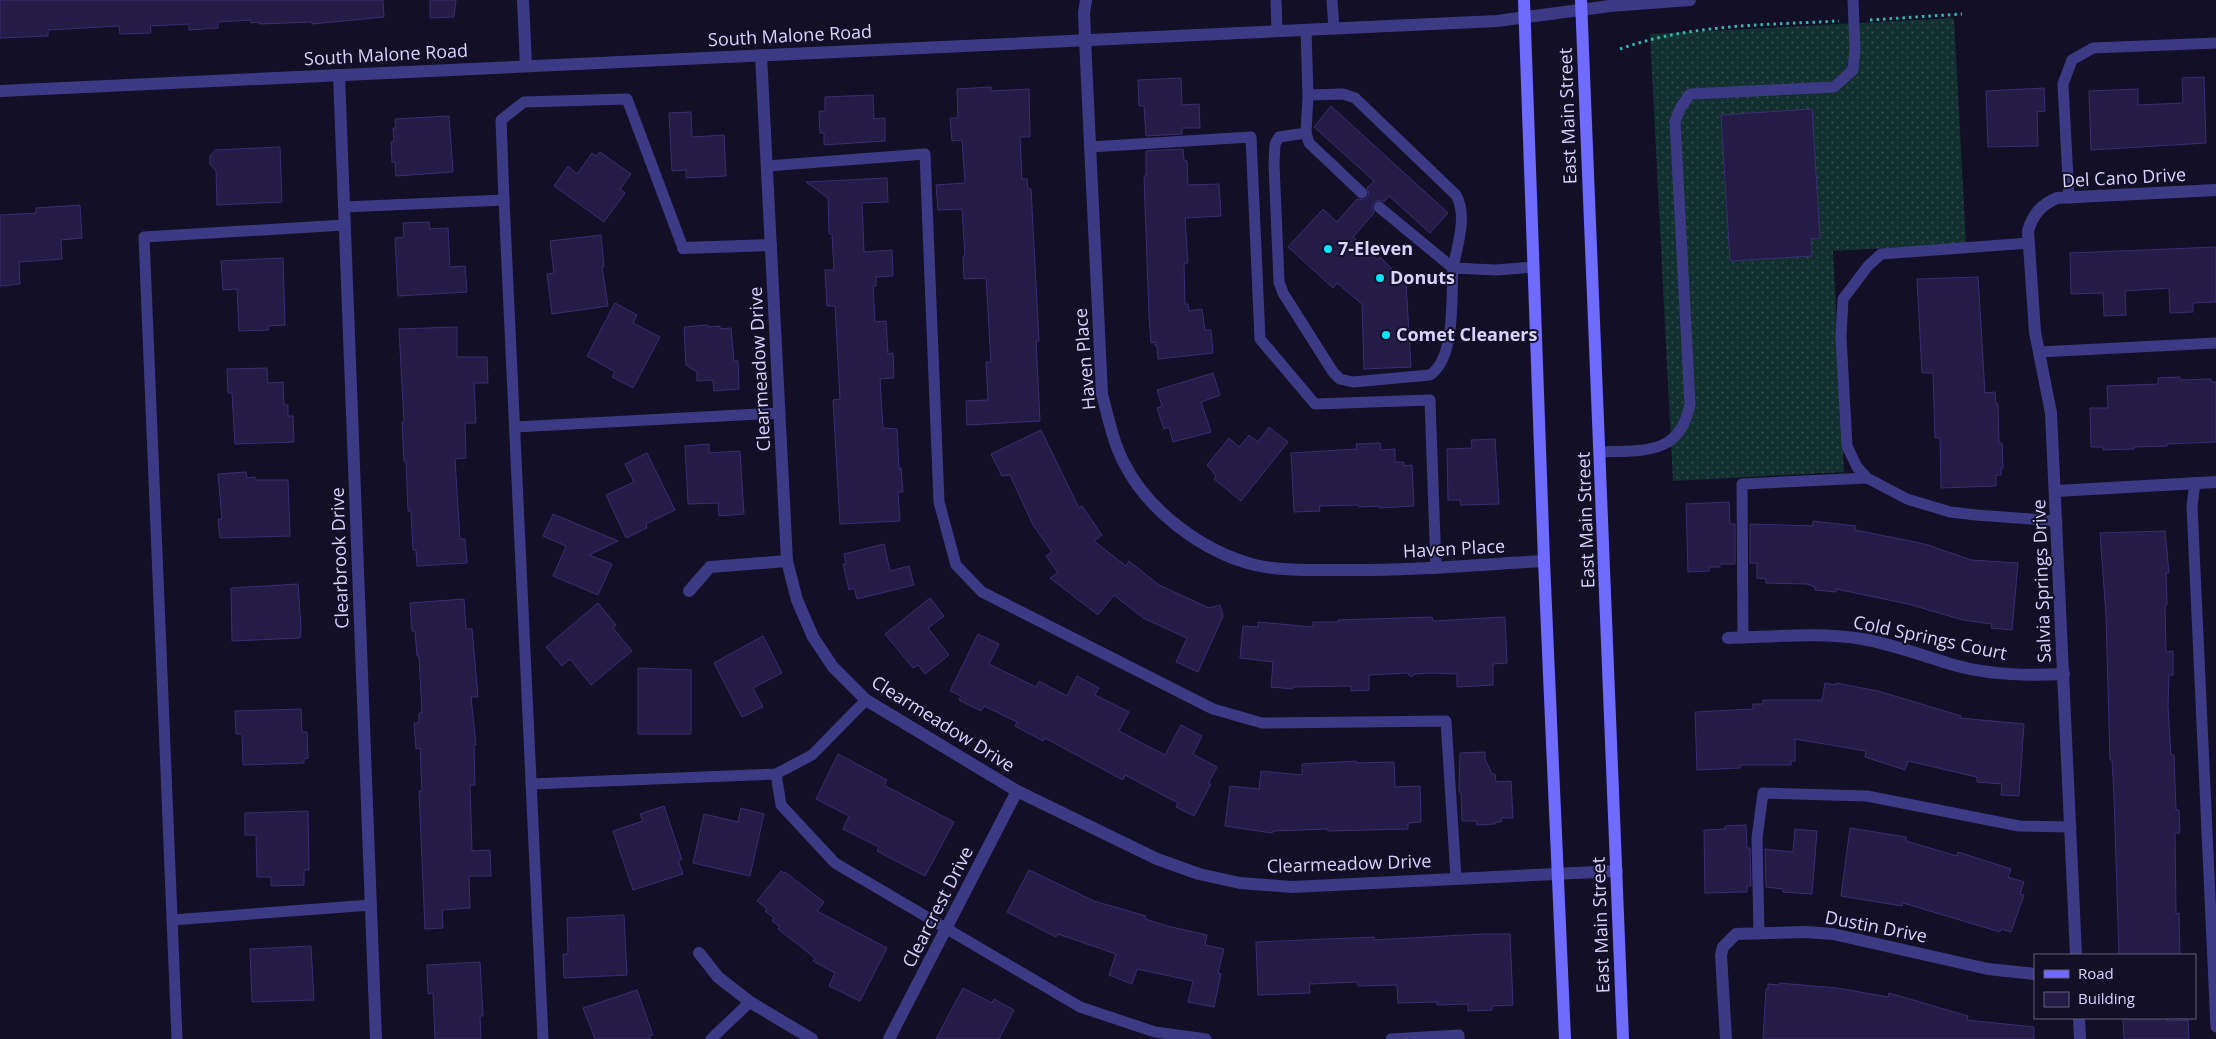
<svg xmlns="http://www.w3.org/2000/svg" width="2216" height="1039" viewBox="0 0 2216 1039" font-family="'Open Sans',sans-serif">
  <defs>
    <pattern id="grass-dots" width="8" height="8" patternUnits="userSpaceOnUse" patternTransform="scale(1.25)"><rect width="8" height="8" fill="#12302f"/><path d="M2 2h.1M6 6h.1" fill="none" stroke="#344d4e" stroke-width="1.8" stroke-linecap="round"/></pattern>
  </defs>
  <rect width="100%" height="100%" fill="#130f26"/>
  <polygon fill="url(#grass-dots)" points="1954,18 1966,244 1833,251 1844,472 1673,481 1650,34"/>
  <g fill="#241b47" stroke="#3b2d73">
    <polygon points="0,0 383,0 384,17 312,24 312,22 259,24 259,22 251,23 251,20 218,22 218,28 189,30 189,24 150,26 151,33 120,34 119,26 48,30 48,36 0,38"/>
    <polygon points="430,0 456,0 454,17 430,18"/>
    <polygon points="2204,77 2206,143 2091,150 2089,91 2138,89 2138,105 2183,103 2182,78"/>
    <polygon points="1181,78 1182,105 1199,104 1200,128 1182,128 1182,134 1146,136 1144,106 1139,106 1138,80"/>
    <polygon points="991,87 991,91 1029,89 1030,137 1020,137 1022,179 1027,179 1028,189 1031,189 1039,341 1036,341 1040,421 967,425 966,401 988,400 986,362 991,362 986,278 964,279 963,256 965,256 962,209 938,210 936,185 965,183 962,140 952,141 950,118 958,118 957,89"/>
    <polygon points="2044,88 2045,111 2037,112 2038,146 1988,147 1986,91"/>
    <polygon points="873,95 874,119 885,118 885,141 824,145 824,133 820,133 819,111 825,111 825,97"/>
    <polygon points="1331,106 1448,213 1430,233 1389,196 1384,202 1380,200 1374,202 1372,206 1374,213 1353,237 1378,260 1380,257 1406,283 1411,367 1364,369 1362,304 1337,283 1333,288 1288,247 1323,209 1337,222 1357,199 1364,200 1367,198 1369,194 1367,188 1374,181 1314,127"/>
    <polygon points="1812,109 1820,238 1811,239 1812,256 1730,261 1721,115"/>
    <polygon points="691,112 692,137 724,135 726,176 686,178 686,170 672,171 669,113"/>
    <polygon points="449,116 453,172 396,176 395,162 392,162 391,142 394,141 393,128 396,128 395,119"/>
    <polygon points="280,147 282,202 217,205 216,171 210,164 210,156 215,150"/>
    <polygon points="1183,149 1184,160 1187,161 1188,185 1219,184 1221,216 1185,218 1188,263 1184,263 1185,304 1188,304 1189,311 1202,309 1205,330 1211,330 1213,353 1158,359 1157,346 1155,346 1155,342 1151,343 1149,316 1144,176 1146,176 1146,151"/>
    <polygon points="600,152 631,174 620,189 625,193 604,222 554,186 568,166 577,174 592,153 596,156"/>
    <polygon points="887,178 888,202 862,203 864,252 892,250 893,276 876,277 876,286 873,286 875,322 886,321 888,354 893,353 894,378 880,379 883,428 897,429 899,469 901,468 903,492 898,492 900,521 840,524 833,400 840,399 835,306 827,306 825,270 834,270 832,234 829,234 828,198 806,182"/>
    <polygon points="80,205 82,238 61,240 62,259 19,262 20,284 0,286 0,215 36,213 36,208"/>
    <polygon points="429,222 430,229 448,228 450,267 465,266 467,292 398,296 395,238 404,237 403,223"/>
    <polygon points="601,235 604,267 602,267 608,306 552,314 547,274 554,273 550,241"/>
    <polygon points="2216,247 2216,302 2193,303 2193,312 2170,313 2169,288 2125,291 2126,315 2104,316 2103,293 2071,294 2070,253"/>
    <polygon points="283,258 285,325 268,326 269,330 239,331 237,289 223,290 221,261"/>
    <polygon points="1978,277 1985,393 1995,392 1996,404 1998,404 1999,443 2002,443 2003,468 2001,468 2001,475 1996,475 1996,486 1941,488 1940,438 1935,438 1933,373 1922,373 1917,279"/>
    <polygon points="615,303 637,315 633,323 660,337 633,388 612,377 615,372 587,356"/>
    <polygon points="708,325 708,327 720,326 720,329 731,328 734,361 738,361 739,389 714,391 713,380 697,381 697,372 686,365 684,327"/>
    <polygon points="457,327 457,357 487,357 488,383 474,383 476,423 465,423 466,458 455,459 460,539 465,539 467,563 417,566 416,550 413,550 411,511 408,511 406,461 404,461 402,422 404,422 399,329"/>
    <polygon points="267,368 268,383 283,382 284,405 288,405 288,416 293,416 294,442 235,444 232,393 228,393 227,369"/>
    <polygon points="1213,373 1220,395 1201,402 1211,432 1173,442 1169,427 1164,429 1157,408 1162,406 1157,390"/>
    <polygon points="2180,377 2180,380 2211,379 2211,382 2216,382 2216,442 2167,444 2167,446 2134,447 2134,449 2103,450 2103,447 2091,447 2090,408 2108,408 2107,386 2158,384 2158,378"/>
    <polygon points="1269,427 1288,442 1241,501 1214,479 1216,476 1207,465 1229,438 1239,447 1249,435 1258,442"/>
    <polygon points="1041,430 1079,508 1082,506 1102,535 1094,541 1126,566 1129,561 1159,585 1209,608 1220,605 1223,616 1198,672 1176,662 1187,638 1143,618 1114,595 1098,615 1050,578 1058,573 1046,556 1052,552 1033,525 1010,475 1002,476 991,454"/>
    <polygon points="1495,439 1499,504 1461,505 1460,500 1448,500 1447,449 1472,448 1471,440"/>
    <polygon points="1380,443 1381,450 1395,449 1395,462 1404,462 1404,466 1412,465 1414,506 1379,508 1379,506 1359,507 1358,505 1319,506 1320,511 1294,512 1291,453 1357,449 1356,444"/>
    <polygon points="709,444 709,453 740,451 744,514 719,516 718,503 688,504 685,446"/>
    <polygon points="647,453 675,510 646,524 647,528 626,538 606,495 634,482 625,464"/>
    <polygon points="246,472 247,478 255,477 255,480 288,480 290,536 220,538 218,519 222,519 218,474"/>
    <polygon points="1729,502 1730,524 1735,524 1735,564 1720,564 1720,567 1709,567 1709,571 1688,572 1686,504"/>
    <polygon points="553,514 618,541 589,555 612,564 598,595 553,576 566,546 543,536"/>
    <polygon points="1813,521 1856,526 1855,530 1925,544 1971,560 2018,563 2012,630 1991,628 1992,624 1963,620 1908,604 1836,589 1836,592 1815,590 1815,587 1807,584 1766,583 1766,579 1757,578 1757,563 1750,563 1750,524 1813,526"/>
    <polygon points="2165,531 2169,573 2166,573 2167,605 2165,605 2166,652 2173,651 2173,675 2169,675 2168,706 2171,755 2174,755 2176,810 2179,810 2180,833 2175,833 2176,914 2179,913 2180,955 2119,955 2114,796 2112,760 2110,760 2106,615 2100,533"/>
    <polygon points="884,544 890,571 909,566 914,585 857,599 854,588 849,590 843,564 846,564 844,554"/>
    <polygon points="298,584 301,628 300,638 232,641 231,588"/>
    <polygon points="930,598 944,616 928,628 949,655 925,674 918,665 913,668 885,634"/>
    <polygon points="464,599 466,629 472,629 478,697 471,697 476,745 474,745 475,785 470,785 472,851 490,850 491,876 469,876 470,908 442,910 443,928 425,929 419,791 422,791 420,748 416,749 414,723 419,723 419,713 422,713 419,656 417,656 415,631 412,631 410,603"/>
    <polygon points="598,603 616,625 613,628 632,651 591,685 570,659 562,666 546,647"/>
    <polygon points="1432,617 1433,621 1505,617 1507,663 1493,664 1493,685 1457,687 1457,674 1431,673 1415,674 1411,677 1407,673 1369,675 1369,690 1351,691 1351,686 1293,687 1293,689 1271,687 1273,662 1240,658 1243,626 1258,627 1258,622 1313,627 1313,622 1338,622 1338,620"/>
    <polygon points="978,634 999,644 989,664 1036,687 1039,681 1067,696 1077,676 1099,688 1095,695 1129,712 1119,731 1165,755 1181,725 1202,736 1193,754 1217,767 1208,784 1211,784 1194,816 1176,807 1178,803 1125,775 1123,780 1045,738 1043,741 1015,726 1017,722 984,706 981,711 959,700 961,696 950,691"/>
    <polygon points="763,636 782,673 753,688 763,707 742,717 714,663"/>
    <polygon points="638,668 691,670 691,734 638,734"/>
    <polygon points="1825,683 1835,685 1836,683 1878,691 1961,716 1960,718 2024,724 2019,796 2001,795 2002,784 1977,782 1977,777 1908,761 1905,770 1865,757 1866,751 1795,739 1795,761 1791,761 1791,765 1740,765 1740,768 1697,770 1695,712 1753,709 1753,704 1763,704 1763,700 1822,700"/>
    <polygon points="301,709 302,732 307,732 308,758 304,759 304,763 243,765 242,734 236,734 235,711"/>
    <polygon points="1485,752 1485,759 1492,774 1495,774 1496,782 1511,781 1513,818 1501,818 1501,822 1496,822 1495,824 1477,825 1476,821 1462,821 1461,792 1459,792 1460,753"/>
    <polygon points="838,754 887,780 884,785 954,822 925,876 877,851 879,847 843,829 849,816 816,799"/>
    <polygon points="1356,761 1356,763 1394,762 1395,787 1420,786 1421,822 1408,823 1408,829 1328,831 1327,829 1273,831 1272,833 1225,826 1230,786 1259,789 1261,771 1302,775 1302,764"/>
    <polygon points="664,806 682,860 678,860 683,874 633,890 613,831 643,821 640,814"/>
    <polygon points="741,808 764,814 750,876 693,863 704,814 738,822"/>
    <polygon points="308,811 309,870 304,870 304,885 271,886 271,877 257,877 256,835 245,835 245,813"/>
    <polygon points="1746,825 1747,848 1750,848 1751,886 1747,886 1747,892 1705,893 1704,830 1725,829 1725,826"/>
    <polygon points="1850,828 1906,837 1906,841 1957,856 1958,852 2011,869 2008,877 2024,882 2020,894 2024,895 2011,932 2001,929 2000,932 1903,903 1902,906 1841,896"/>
    <polygon points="1795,829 1817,831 1812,894 1783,892 1783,889 1766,887 1765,849 1793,852"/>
    <polygon points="1029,870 1094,901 1146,916 1145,919 1167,926 1207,935 1205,945 1224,949 1218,973 1221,974 1214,1007 1188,1002 1193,981 1137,969 1132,984 1109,975 1116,954 1058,934 1056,937 1007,912"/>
    <polygon points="781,871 784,873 785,872 824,902 817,911 887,948 860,1001 829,986 835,973 813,961 815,958 778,929 780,927 772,921 774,918 765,911 767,909 757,901"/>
    <polygon points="624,915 627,975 564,978 563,954 568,954 567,918"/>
    <polygon points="1482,934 1510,934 1513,1005 1492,1006 1492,1010 1468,1011 1468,1004 1437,1005 1437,1002 1398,1003 1397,985 1358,986 1357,982 1309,984 1310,993 1258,995 1256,942 1374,937 1374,940"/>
    <polygon points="311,946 314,1000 252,1002 250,949"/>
    <polygon points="480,962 483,1016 480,1016 481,1039 435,1039 433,993 428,994 427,965"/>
    <polygon points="1779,983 1837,988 1888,997 1889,993 1968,1016 1967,1020 2034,1027 2034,1039 1763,1039 1766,989 1768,989 1768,984 1779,985"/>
    <polygon points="963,988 992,1003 994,999 1014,1010 999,1039 936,1039"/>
    <polygon points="637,990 653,1035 649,1036 651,1039 595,1039 583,1008"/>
    <polygon points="2123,1018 2167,1018 2167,1021 2188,1020 2189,1039 2124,1039"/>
  </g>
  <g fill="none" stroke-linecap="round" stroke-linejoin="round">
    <g stroke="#2fb8b0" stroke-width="3" stroke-dasharray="2.5 4" stroke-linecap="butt">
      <polyline points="1870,20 1962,14"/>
      <path d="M 1620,49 C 1690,24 1765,25 1839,21"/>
    </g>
    <g stroke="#3d3a85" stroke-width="11">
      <polyline points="1276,0 1277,31"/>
      <polyline points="1332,0 1334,29"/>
      <path d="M 1306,30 L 1308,95 L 1343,94 L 1355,98 L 1456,195 C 1468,216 1457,246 1453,268 L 1496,270 L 1534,267"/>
      <polyline points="1308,95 1306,133 1309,143 1362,193"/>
      <path d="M 1306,133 L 1279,137 L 1275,144 L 1274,164 L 1279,282 L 1283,293 L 1333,372 L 1340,379 L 1353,382 L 1430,375 C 1456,358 1451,297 1453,268 L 1379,207"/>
      <polyline points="1090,147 1251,137 1260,339 1315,404 1430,400 1436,568"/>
      <polyline points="767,166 925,154 939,502 956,565 982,592 1213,709 1262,723 1446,721 1456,878"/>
      <polyline points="2069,198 2063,84 2072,60 2093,48 2216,43"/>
      <polyline points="504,200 501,120 524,102 627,99 683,248"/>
      <polyline points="344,207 504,200 543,1039"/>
      <polyline points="2029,243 1881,254 1868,266 1843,299 1841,337 1847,446 1857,467 1867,478 1907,499 1950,512 1976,515 2057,521"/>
      <polyline points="2039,352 2216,343"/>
      <polyline points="515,427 780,413"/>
      <path d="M 1600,452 C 1644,450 1680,456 1690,404 L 1675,121 L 1681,107 L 1690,94 L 1834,87 L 1853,70 L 1855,49 L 1853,0"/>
      <polyline points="2195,483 2192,506 2216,1027"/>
      <polyline points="1743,638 1742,484 1867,478"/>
      <polyline points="776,774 781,805 835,863 1080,1007 1155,1032 1206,1039"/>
      <polyline points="531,784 776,774 812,755 866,700"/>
      <polyline points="172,920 371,905"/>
      <polyline points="1759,932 1757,838 1763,793 1867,796 2019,826 2071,827"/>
      <polyline points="177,1039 144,237 344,225"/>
      <polyline points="711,1039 750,1002"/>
      <polyline points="1391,1039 1459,1035 1459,1039"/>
    </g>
    <g stroke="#3d3a85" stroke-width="12">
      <polyline points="523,0 526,66"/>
      <path d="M 1086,0 L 1084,13 L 1086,61 L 1102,394 C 1108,417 1113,442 1124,463 C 1148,511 1203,552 1255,565 C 1281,571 1312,570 1339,570 C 1407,571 1475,565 1544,561"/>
      <polyline points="761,55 787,561 797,600 813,637 833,667 866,700 1017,791 1157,859 1199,874 1240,883 1292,887 1617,871"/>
      <polyline points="339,75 376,1039"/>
      <polyline points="683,248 771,245"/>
      <polyline points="2056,491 2216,482"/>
      <polyline points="689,591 710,567 787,561"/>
      <path d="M 1728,638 C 1769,637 1821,632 1862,639 C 1893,644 1923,656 1954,665 C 1989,675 2028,676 2064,674"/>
      <polyline points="699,953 718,977 750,1002 812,1039"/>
      <path d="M 2076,955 L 2051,413 L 2035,332 L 2028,231 C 2033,214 2041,205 2057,198 L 2216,190"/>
      <polyline points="2079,1018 2080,1039"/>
      <polyline points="889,1039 1017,791"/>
      <polyline points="1726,1039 1721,955 1723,947 1736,934 1806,932 1833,934 1988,969 2035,974"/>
    </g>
    <polyline stroke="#3d3a85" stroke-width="12" points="0,91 1497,21 1610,6 1690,0"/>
    <g stroke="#6f6bff" stroke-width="12">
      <polyline points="1524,0 1544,561 1565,1039"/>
      <polyline points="1581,0 1623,1039"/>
    </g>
  </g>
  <g fill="#00e5ff" stroke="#130f26" stroke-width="2">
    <circle cx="1328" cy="249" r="5"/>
    <circle cx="1380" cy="278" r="5"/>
    <circle cx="1386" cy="335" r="5"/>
  </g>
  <g text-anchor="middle" stroke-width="4" stroke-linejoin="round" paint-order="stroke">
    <g font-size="18" fill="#d9d4ff" stroke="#130f26">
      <text transform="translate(790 36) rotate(-3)" y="6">South Malone Road</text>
      <text transform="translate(386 55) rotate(-3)" y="6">South Malone Road</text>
      <text transform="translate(1568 116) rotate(-92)" y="6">East Main Street</text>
      <text transform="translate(2124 178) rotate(-3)" y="6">Del Cano Drive</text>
      <text transform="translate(1085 359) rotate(-95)" y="6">Haven Place</text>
      <text transform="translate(760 369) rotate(-93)" y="6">Clearmeadow Drive</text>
      <text transform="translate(1586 520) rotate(-92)" y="6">East Main Street</text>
      <text transform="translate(1454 549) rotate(-3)" y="6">Haven Place</text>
      <text transform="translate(340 558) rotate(-92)" y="6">Clearbrook Drive</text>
      <text transform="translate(2042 581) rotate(-92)" y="6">Salvia Springs Drive</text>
      <text transform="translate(1930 638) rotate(12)" y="6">Cold Springs Court</text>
      <text transform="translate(943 724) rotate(32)" y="6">Clearmeadow Drive</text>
      <text transform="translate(1349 864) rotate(-2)" y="6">Clearmeadow Drive</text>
      <text transform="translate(938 907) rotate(-63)" y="6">Clearcrest Drive</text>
      <text transform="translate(1601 925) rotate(-92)" y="6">East Main Street</text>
      <text transform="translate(1876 927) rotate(11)" y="6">Dustin Drive</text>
    </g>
    <g font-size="18" font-weight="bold" fill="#d9d4ff" stroke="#130f26" text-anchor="start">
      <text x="1338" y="255">7-Eleven</text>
      <text x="1390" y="284">Donuts</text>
      <text x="1396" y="341">Comet Cleaners</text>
    </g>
  </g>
  <rect x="2034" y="954" width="162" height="65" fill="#130f26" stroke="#625e7d"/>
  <rect x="2044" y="970" width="25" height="8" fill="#6f6bff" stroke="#625e7d"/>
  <text x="2078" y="979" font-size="15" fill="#d9d4ff">Road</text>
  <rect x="2044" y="992" width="25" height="15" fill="#241b47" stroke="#625e7d"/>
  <text x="2078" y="1004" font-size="15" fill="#d9d4ff">Building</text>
</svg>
